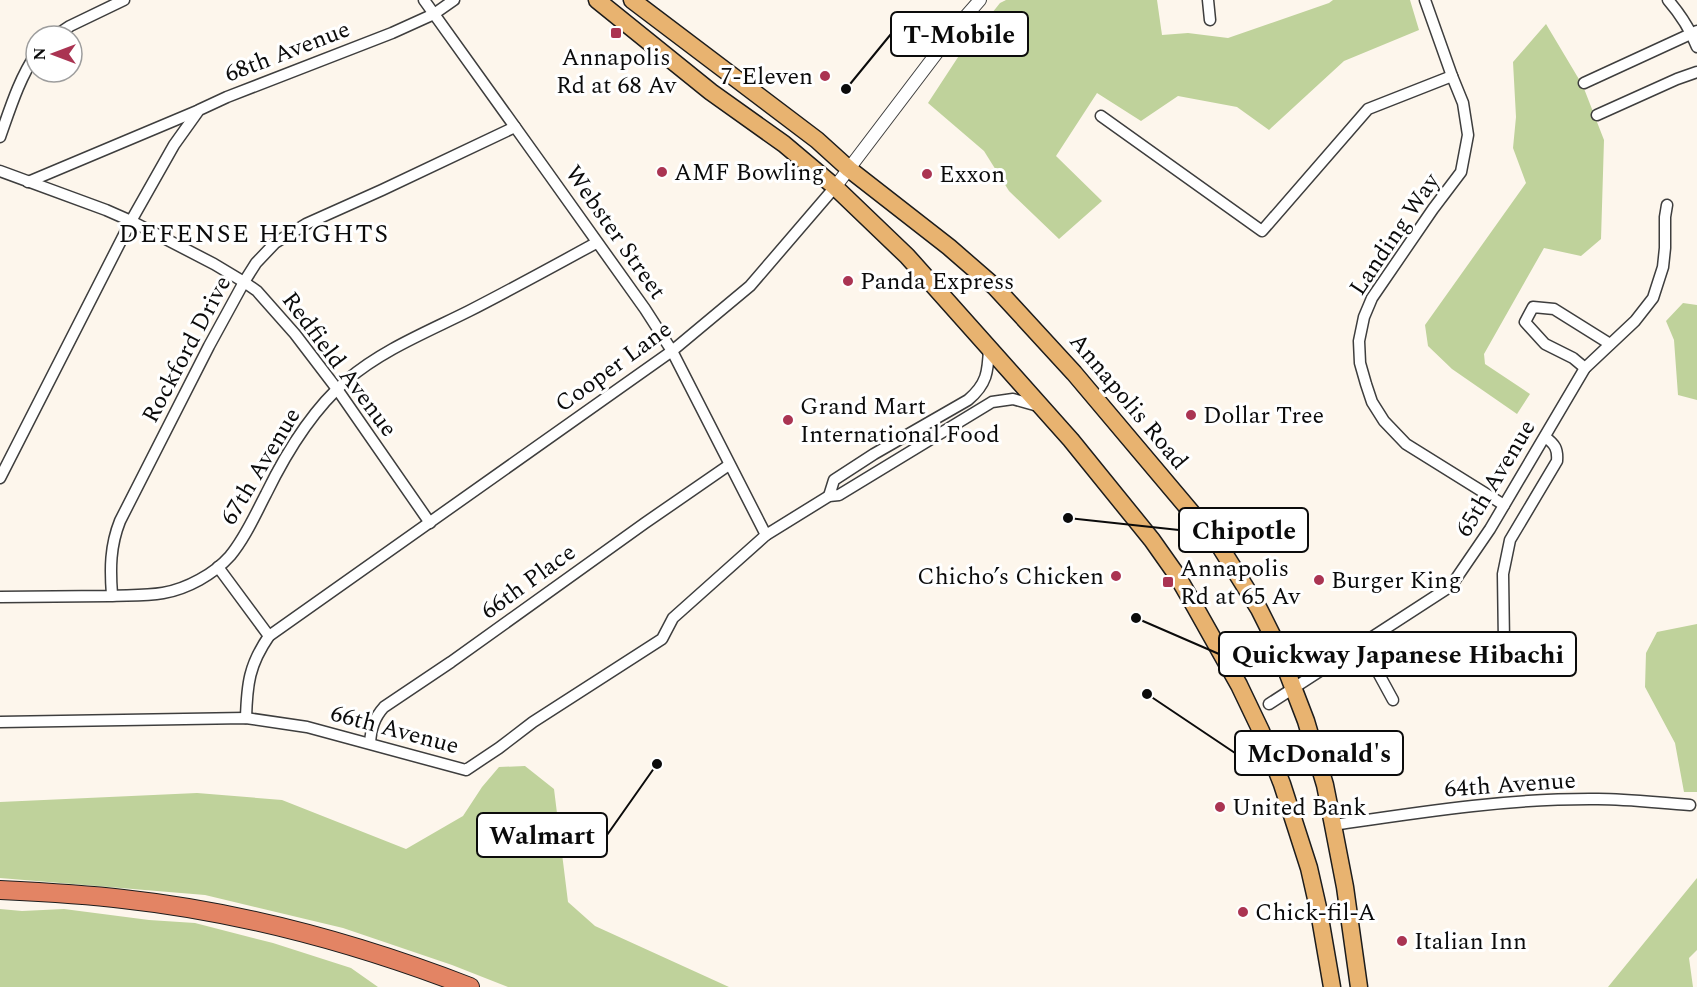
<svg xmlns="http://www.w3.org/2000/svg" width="1697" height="987" viewBox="0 0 1697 987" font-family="Spectral,serif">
  <rect width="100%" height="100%" fill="#fdf6ec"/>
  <g fill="#bfd29b">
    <polygon points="1006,0 1157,0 1162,35 1188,33 1228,38 1329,3 1333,0 1410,0 1419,30 1344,61 1269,130 1237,107 1178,96 1141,121 1097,93 1056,156 1102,201 1059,239 1009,191 984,151 928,103 964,48 1000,3"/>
    <polygon points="1546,24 1583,86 1604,140 1601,239 1581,256 1544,248 1484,354 1485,364 1530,394 1517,414 1452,369 1428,346 1425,325 1526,183 1513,148 1516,117 1513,62"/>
    <polygon points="1683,303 1697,305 1697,400 1678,395 1674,340 1666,321"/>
    <polygon points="1697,624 1697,792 1684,792 1675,743 1645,687 1646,653 1657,632"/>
    <polygon points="525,766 554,789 568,902 595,926 729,987 508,987 452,965 343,928 205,895 0,878 0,802 197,793 282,800 406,849 463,816 482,787 499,767"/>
    <polygon points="1697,878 1697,950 1689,958 1693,987 1608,987"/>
    <polygon points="0,909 22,911 64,909 149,920 195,923 273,943 351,968 378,987 0,987"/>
  </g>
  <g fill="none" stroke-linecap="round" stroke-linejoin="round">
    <g stroke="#3e3e3e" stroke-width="13">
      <g id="minor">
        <polyline points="424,0 548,173 645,309 672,351 766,535"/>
        <polyline points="1208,0 1210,20"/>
        <polyline points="1425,0 1452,76 1463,103 1468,135 1461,172 1433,209 1372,298 1364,317 1359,341 1360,363 1366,384 1372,402 1384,421 1406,444 1504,505"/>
        <path d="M 1668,0 C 1681,15 1690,29 1697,47"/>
        <polyline points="55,36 70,26 124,0"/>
        <polyline points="1584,83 1697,31"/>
        <polyline points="1597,115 1677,79 1697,72"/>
        <polyline points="1101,116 1262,231 1368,109 1452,76"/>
        <path d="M 0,137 C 10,109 19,79 36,54"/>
        <polyline points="0,171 106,210 131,221 214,264 244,282 257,291 295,334 337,389 430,523"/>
        <polyline points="28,182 197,111"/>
        <polyline points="1585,368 1573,358 1545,344 1525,322 1533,307 1554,309 1610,344"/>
        <polyline points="0,478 131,221 174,145 199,110 227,97 392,33 434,14 454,0"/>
        <path d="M 829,496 L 834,480 L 874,454 L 968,400 C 987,384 988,372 989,348"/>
        <polyline points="218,567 269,636"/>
        <path d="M 112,595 C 110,569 110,546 120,521 L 209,346 L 244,282 L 256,263 L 275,243 L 306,224 L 382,190 L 515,127"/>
        <path d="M 0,597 C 36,597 72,596 109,596 C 127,595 145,596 163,593 C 187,589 214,574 230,556 C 245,538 255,515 266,494 C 286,453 312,410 347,380 C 382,350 427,332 469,311 C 512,289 554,266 596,243"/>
        <path d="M 1504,643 L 1503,574 L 1510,540 L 1557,461 C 1558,449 1555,444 1545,437"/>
        <polyline points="1363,645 1393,700"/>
        <polyline points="1269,704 1451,586 1490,529 1585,368 1635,321 1653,298 1663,267 1665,248 1665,217 1667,205"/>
        <path d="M 246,718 C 247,684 249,665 269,636 L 672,351 L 750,286 L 835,187"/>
        <polyline points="0,722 246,718 307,727 466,770 499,748 533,722 662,639 673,618 766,535 829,496 839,495 992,402 1013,399 1038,406"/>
        <path d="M 370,743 C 371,729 374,718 384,707 L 451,662 L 645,523 L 729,465"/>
        <path d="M 1333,825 C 1421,812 1510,798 1598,799 C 1629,799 1659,803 1690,805"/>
      </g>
    </g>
    <g stroke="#3e3e3e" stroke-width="14">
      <polyline id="tertiary" points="835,187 958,25 980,0"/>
    </g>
    <g stroke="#1c1c1c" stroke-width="19">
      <g id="primary">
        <polyline points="597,0 711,92 784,144 835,187 907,256 1071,440 1152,540 1176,574 1194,605 1239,685 1261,731 1282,784 1309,868 1319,912 1332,987"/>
        <polyline points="632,0 817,140 849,169 949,247 995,287 1074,373 1219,545 1259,609 1276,643 1306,721 1325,785 1333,825 1345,887 1359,987"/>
      </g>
    </g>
    <g stroke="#1c1c1c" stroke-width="20">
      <path id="motorway" d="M 0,890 C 41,892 82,894 123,899 C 242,912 359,944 470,987"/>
    </g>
    <use href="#minor" stroke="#fff" stroke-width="10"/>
    <use href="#tertiary" stroke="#fff" stroke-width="12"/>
    <use href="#primary" stroke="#e8b370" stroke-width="16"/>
    <use href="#motorway" stroke="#e38464" stroke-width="18"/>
  </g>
  <g fill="#aa3452" stroke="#fff" stroke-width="2">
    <rect x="610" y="27" width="12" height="12" rx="3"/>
    <circle cx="825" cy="76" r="6"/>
    <circle cx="662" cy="172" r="6"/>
    <circle cx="927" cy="174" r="6"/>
    <circle cx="848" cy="281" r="6"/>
    <circle cx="1191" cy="415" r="6"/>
    <circle cx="788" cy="420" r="6"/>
    <circle cx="1116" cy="576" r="6"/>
    <circle cx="1319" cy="580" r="6"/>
    <rect x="1162" y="576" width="12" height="12" rx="3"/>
    <circle cx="1220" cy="807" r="6"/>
    <circle cx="1243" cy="912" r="6"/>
    <circle cx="1402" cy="941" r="6"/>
  </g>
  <g text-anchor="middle" stroke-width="6" stroke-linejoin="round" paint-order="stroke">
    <g font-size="24" fill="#0b0b0b" stroke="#fff">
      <text transform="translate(287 51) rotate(-21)" y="8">68th Avenue</text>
      <text transform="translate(616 232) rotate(55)" y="8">Webster Street</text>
      <text transform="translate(1394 234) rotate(-56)" y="8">Landing Way</text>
      <text transform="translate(186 349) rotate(-62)" y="8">Rockford Drive</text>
      <text transform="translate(340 364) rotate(53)" y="8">Redfield Avenue</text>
      <text transform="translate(613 366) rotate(-36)" y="8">Cooper Lane</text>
      <text transform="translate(1129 401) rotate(50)" y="8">Annapolis Road</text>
      <text transform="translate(260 466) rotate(-59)" y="8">67th Avenue</text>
      <text transform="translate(1495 478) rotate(-59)" y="8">65th Avenue</text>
      <text transform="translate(528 581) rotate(-36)" y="8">66th Place</text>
      <text transform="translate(395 729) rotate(15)" y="8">66th Avenue</text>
      <text transform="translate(1510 784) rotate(-4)" y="8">64th Avenue</text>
    </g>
    <g font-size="24" fill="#0b0b0b" stroke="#fff" text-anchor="start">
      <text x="616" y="65" text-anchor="middle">Annapolis<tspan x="616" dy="28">Rd at 68 Av</tspan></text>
      <text x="813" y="84" text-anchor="end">7-Eleven</text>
      <text x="674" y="180">AMF Bowling</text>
      <text x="939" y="182">Exxon</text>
      <text x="860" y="289">Panda Express</text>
      <text x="800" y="414">Grand Mart<tspan x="800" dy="28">International Food</tspan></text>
      <text x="1203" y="423">Dollar Tree</text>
      <text x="1180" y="576">Annapolis<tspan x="1180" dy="28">Rd at 65 Av</tspan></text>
      <text x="1104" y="584" text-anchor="end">Chicho’s Chicken</text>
      <text x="1331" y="588">Burger King</text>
      <text x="1232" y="815">United Bank</text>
      <text x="1255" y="920">Chick-fil-A</text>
      <text x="1414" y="949">Italian Inn</text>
    </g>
    <g font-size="26" letter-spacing="1.5" fill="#0b0b0b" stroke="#fff">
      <text x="254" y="242">DEFENSE HEIGHTS</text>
    </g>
  </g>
  <path fill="none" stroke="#0b0b0b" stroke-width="2" d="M846 89L891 34M1068 518L1179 530M1136 618L1219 654M1147 694L1235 753M657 764L607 835"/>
  <g fill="#0b0b0b" stroke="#fff" stroke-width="2">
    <circle cx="846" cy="89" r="6"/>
    <circle cx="1068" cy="518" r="6"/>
    <circle cx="1136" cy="618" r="6"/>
    <circle cx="1147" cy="694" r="6"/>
    <circle cx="657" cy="764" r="6"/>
  </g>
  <g fill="#fff" stroke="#0b0b0b" stroke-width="2">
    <rect x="891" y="12" width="137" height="44" rx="6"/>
    <rect x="1179" y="508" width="129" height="44" rx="6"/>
    <rect x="1219" y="632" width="357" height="44" rx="6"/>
    <rect x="1235" y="731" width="168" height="44" rx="6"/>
    <rect x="477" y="813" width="130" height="44" rx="6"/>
  </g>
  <g font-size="26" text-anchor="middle" font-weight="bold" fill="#0b0b0b">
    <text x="959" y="43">T-Mobile</text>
    <text x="1244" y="539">Chipotle</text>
    <text x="1398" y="663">Quickway Japanese Hibachi</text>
    <text x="1319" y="762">McDonald's</text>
    <text x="542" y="844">Walmart</text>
  </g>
  <g transform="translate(54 54) rotate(270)"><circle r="28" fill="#ffffff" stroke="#9d9d9d" stroke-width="1.5"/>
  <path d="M0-4.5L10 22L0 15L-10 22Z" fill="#aa3452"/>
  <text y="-9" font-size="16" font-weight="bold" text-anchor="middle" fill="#0b0b0b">N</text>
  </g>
</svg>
